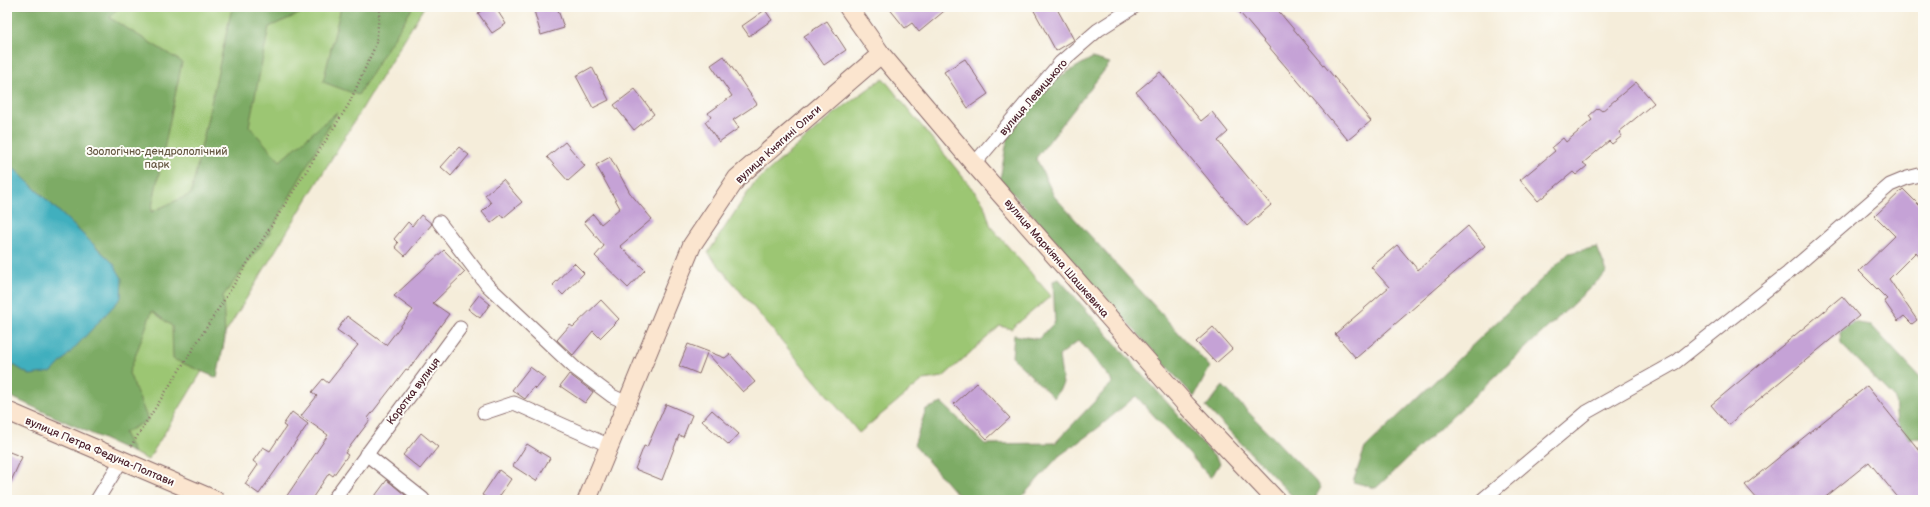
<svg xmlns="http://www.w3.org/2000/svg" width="1930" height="507" viewBox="0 0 1930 507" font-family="'Balsamiq Sans',sans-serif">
  <rect width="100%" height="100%" fill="#fdfcf7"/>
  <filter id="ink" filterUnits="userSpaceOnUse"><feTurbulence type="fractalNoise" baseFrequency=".025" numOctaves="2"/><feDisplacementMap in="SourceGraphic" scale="8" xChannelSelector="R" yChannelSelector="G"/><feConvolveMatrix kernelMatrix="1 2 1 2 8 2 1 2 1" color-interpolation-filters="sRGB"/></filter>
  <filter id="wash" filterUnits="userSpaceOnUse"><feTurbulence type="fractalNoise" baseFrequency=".012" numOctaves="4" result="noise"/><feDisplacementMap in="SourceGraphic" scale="16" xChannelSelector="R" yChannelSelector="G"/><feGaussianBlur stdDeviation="0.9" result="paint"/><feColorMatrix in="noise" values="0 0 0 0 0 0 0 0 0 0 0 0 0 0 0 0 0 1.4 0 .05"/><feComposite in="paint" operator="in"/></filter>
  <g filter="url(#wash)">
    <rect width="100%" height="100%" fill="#f5edda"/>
    <g fill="#9cc673" stroke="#73724f">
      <polygon points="7,7 424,7 148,460 7,388"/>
      <polygon points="883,78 983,202 991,227 1051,296 1011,329 1000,326 943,377 923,380 859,433 708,253 754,183 834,114"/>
    </g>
    <g fill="#7dab65" stroke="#646548">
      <polygon points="7,7 118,7 110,18 182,62 151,212 191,194 231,12 235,7 315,7 269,27 249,126 280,161 337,112 266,239 223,296 225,338 217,378 173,359 172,326 152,311 129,373 148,420 124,433 134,453 7,395 7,361 30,375 113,263 7,162"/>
      <polygon points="341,7 413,7 358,95 323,82"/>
      <polygon points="1092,58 1110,63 1036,158 1054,196 1210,367 1194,397 1000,179 1008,135 1054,80"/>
      <polygon points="1597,247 1607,272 1376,488 1353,482 1365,448 1569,253"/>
      <polygon points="1059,279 1220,463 1211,478 1136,396 1098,428 1059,456 1019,500 965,500 953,490 914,445 926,409 942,403 985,444 1055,443 1113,382 1079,340 1059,356 1063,384 1054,398 1012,357 1014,335 1038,339 1055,322 1053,281"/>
      <polygon points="1839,320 1871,325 1923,381 1923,438 1898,439 1895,399 1841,344"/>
      <polygon points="1223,386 1321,487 1314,500 1296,500 1206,407"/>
    </g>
    <polygon fill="#41afbe" stroke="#466774" points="7,162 113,263 122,278 121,298 52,372 30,375 7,361"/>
    <g id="blocks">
      <g fill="#c5a2d6">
        <polygon points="487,7 495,7 506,24 492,33 478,13"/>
        <polygon points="533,7 557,7 564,28 541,35"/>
        <polygon points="888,7 949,7 919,32 912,23 905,28"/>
        <polygon points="1032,7 1056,7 1074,40 1056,51"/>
        <polygon points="1235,7 1275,7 1371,121 1348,140"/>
        <polygon points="765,10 772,20 749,36 742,26"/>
        <polygon points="827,21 846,50 824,65 804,36"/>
        <polygon points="724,56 757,104 733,120 739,128 719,142 705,122 711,117 708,113 732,96 711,65"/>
        <polygon points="965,59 988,94 968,108 944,72"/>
        <polygon points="592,67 609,100 593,108 576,76"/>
        <polygon points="1160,72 1201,121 1212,112 1228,132 1218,141 1271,205 1247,226 1136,92"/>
        <polygon points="1636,82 1654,103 1619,132 1622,136 1612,144 1609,141 1583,163 1587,166 1576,175 1573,172 1538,201 1520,180 1555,151 1552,147 1563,138 1566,142 1592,120 1589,116 1598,108 1602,111"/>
        <polygon points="635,89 654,114 634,130 614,105"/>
        <polygon points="565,142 585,166 568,181 547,157"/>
        <polygon points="459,147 469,155 451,176 441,167"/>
        <polygon points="610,157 630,193 652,219 620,246 645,270 628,288 595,256 604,246 584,222 593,214 601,224 620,208 596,165"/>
        <polygon points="503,180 522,202 503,218 501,215 491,223 482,212 491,203 485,195"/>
        <polygon points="1903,189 1923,209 1923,260 1916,252 1889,279 1917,320 1912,324 1904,316 1898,321 1884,301 1887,299 1859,271 1895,236 1875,216"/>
        <polygon points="421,215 432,224 405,256 395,247 398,243 394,239 408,222 412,226"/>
        <polygon points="1468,226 1485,246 1356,358 1335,334 1389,287 1371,267 1397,245 1418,270"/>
        <polygon points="444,250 465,272 433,303 449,314 408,370 406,369 368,418 370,420 345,453 348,455 333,476 329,473 311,500 284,500 328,435 301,416 317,396 312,392 323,379 328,383 358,345 337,330 347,316 386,345 413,310 394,296"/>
        <polygon points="574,263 584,273 563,295 553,285"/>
        <polygon points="479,295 490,304 480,318 468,309"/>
        <polygon points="1842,296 1859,316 1728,425 1711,405"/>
        <polygon points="601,300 619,319 600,338 593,331 573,355 557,340 570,325 573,327"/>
        <polygon points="1213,327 1232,349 1216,363 1196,342"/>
        <polygon points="688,344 725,358 730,354 755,382 743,392 707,353 699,374 679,366"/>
        <polygon points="530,367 545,378 536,389 534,387 525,399 512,390"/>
        <polygon points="569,374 593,392 585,403 560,386"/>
        <polygon points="977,383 1010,418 987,439 954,404"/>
        <polygon points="1867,386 1923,455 1923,500 1900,500 1869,462 1822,500 1758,500 1745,485"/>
        <polygon points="666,404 692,415 683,437 679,435 662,480 635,469 644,446 647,447"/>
        <polygon points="712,410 739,434 729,445 702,421"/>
        <polygon points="292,412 308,424 259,494 245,484 258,465 253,461 263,447 270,451 286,427 283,425"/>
        <polygon points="421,433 438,447 420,469 403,455"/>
        <polygon points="527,444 550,458 536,481 513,466"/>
        <polygon points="7,451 22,457 7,490"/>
        <polygon points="499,470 511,479 497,500 490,500 482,495"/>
        <polygon points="387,480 411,500 372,500"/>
      </g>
    </g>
  </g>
  <g filter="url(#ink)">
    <use href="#blocks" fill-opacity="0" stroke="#866768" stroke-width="1"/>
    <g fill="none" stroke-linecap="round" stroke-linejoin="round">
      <g stroke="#866768" stroke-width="15">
        <g id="street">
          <polyline points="974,164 1060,63 1098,30 1134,7"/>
          <polyline points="439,222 487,285 576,369 612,396 627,403"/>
          <polyline points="484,413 514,403 610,446"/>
          <polyline points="366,454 423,499"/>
          <polyline points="97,500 121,461"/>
          <polyline points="333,500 460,328"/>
          <polyline points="1482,500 1587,412 1676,362 1788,273 1890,185 1907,178 1923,174"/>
        </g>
      </g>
      <g stroke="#866768" stroke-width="20">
        <g id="secondary">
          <polyline points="848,7 881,54 974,164 1187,406 1276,500"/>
          <polyline points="7,411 215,500"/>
          <polyline points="587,500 692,245 737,178 881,54"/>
        </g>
      </g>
      <polyline stroke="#866768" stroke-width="2.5" stroke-dasharray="1 3" stroke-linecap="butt" points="131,446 349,104 376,44 380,7"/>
      <use href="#street" stroke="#fff" stroke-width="13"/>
      <use href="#secondary" stroke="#fbe5cf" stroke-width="18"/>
    </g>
  </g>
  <g text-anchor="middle" stroke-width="4" stroke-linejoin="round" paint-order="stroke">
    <g font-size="11" fill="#4a1f2b" stroke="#fdfcf7">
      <text transform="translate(1033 97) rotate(-49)" y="4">вулиця Левицького</text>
      <text transform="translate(778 144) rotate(-42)" y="4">вулиця Княгині Ольги</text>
      <text transform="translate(1057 258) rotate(49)" y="4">вулиця Маркіяна Шашкевича</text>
      <text transform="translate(413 391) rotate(-53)" y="4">Коротка вулиця</text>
      <text transform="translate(100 451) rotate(23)" y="4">вулиця Петра Федуна-Полтави</text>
    </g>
    <g font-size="11" fill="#675944" stroke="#fdfcf7">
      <text x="157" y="155">Зоологічно-дендрололічний<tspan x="157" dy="13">парк</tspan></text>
    </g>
  </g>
  <rect width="1930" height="507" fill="none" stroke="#fdfcf7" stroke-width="24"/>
</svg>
